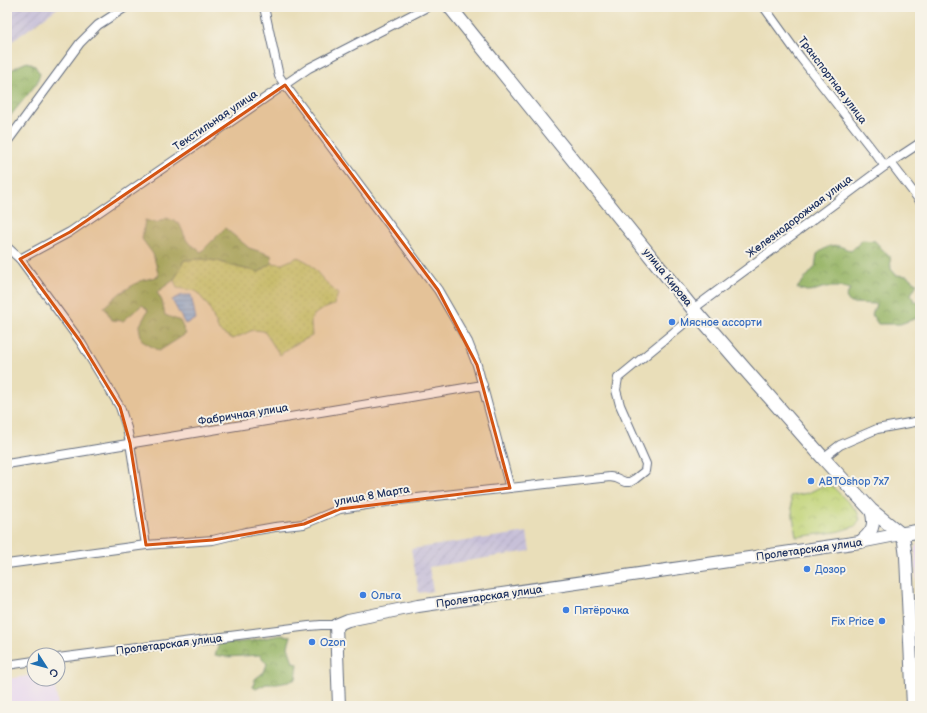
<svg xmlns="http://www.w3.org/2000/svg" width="927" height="713" viewBox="0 0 927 713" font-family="'Balsamiq Sans',sans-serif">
  <defs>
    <pattern id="industrial-furrows" width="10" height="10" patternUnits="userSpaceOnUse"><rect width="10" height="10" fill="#c7c0d8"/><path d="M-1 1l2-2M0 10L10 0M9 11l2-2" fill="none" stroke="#aaa5bc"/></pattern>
    <pattern id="grass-dots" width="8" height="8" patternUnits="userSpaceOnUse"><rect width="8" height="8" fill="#c0d376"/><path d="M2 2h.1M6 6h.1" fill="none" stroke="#a4b568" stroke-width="1.8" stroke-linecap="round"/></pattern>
    <pattern id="forest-crowns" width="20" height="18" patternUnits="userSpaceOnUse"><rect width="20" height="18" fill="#98b567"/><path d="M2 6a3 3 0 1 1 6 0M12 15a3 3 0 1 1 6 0" fill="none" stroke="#7b9458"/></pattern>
    <pattern id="park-crowns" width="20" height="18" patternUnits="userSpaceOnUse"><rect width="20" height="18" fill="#c0d376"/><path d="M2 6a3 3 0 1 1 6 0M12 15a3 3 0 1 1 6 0" fill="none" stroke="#a4b568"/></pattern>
    <pattern id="water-rules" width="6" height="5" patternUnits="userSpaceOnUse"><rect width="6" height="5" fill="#81bbf3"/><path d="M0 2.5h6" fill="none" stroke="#6998c8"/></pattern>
  </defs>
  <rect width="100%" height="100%" fill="#f7f3e8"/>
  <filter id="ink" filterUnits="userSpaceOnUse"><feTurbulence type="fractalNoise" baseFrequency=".025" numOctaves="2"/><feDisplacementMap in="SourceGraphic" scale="8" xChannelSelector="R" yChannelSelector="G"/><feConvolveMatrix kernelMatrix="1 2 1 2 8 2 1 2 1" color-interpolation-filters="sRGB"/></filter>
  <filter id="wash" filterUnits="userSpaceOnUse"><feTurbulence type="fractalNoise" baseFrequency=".012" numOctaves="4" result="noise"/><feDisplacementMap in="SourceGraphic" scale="16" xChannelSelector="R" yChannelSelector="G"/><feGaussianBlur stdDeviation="0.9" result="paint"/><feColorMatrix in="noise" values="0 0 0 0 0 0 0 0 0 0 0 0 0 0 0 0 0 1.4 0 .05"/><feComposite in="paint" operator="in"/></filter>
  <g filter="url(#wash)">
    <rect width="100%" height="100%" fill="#e9deb9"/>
    <g fill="#e5d3f0">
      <polygon points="920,540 920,610 918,610 915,548"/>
      <polygon points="34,675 34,679 54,679 58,706 7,706 7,679"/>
    </g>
    <g fill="url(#industrial-furrows)">
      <polygon points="7,7 59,7 7,45"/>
      <polygon points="527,532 530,551 429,567 433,591 419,593 411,549"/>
    </g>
    <path fill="url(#grass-dots)" stroke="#6e816a" d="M 298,257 L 309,263 L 322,278 L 338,294 L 334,305 C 326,308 311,312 311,323 C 311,327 312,332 312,336 L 292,346 L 280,355 L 264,331 L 253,330 L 233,339 L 219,331 L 209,307 L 196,291 L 177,288 L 174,280 L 184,260 L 201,259 L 218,261 L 232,266 L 259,272 L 272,263 L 282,264 Z"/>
    <g fill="url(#forest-crowns)" stroke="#5a7262">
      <polygon points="27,62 35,66 40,74 37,83 7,120 7,73 18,66"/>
      <polygon points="167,218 179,223 187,241 201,252 225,228 249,248 271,255 272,263 259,272 232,266 218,261 201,259 184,260 174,280 157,292 162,301 165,315 180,321 186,334 159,351 142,341 139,327 148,310 142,305 123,321 112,320 104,307 120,293 140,281 159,276 153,254 142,239 145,220 156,223"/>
      <path d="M 862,240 L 875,241 L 883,250 L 890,256 L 891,269 L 896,275 L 907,276 L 917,284 L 911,294 L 914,301 L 920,303 L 920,317 L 900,324 L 878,324 L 872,315 L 876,304 L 850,303 L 846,297 L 850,289 L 842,287 L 825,287 L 810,292 L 797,288 L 815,267 L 817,254 C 832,243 834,243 851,251 Z"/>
      <polygon points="280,635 291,636 288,647 293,662 298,664 296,679 288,682 277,684 266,684 256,689 253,687 255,679 264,672 267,664 260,655 226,657 215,655 219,644 251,641"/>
    </g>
    <polygon fill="url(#park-crowns)" stroke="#6e816a" points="829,483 857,511 860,519 856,526 836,532 796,537 790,496 808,493"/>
    <polygon fill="url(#water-rules)" stroke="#4e75a8" points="182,295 191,295 196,319 185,324 172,300"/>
  </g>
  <g filter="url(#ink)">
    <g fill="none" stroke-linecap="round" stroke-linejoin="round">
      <g stroke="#636c7e" stroke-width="10">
        <g id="street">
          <polyline points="264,7 279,76 285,85 438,290 468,342 477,365 510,488"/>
          <polyline points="764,7 800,57 885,166"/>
          <polyline points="7,142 80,43 98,25 126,7"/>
          <polyline points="891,163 920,201"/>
          <polyline points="7,247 20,259 80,341 120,407 127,428 130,443 146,545"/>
          <polyline points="20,259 70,232 309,68 427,7"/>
          <polyline points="693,309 885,166 920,143"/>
          <polyline points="823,458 840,445 877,429 920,421"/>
          <polyline points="7,464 483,385"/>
          <polyline points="7,564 146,545 213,540 246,532 275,527 304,524 340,509 399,500 610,477 616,478 625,482 630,482 635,479 645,471 646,464 620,405 616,390 618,378 697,313"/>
          <polyline points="58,658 309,626 321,625 336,625"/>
          <polyline points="7,665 34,661"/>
        </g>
      </g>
      <g stroke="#636c7e" stroke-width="14">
        <g id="secondary">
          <path d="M 860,542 C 872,532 876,526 871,510"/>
          <polyline points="339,706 336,625 348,620 418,606 860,542 901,534 904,542 906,557 913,706"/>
        </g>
      </g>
      <g stroke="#636c7e" stroke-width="15">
        <polyline id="primary" points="450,7 693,309 743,367 823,458 871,510 901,534 920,531"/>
      </g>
      <use href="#street" stroke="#fff" stroke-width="8"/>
      <use href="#secondary" stroke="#fff" stroke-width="12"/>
      <use href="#primary" stroke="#fff" stroke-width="13"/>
    </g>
  </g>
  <path fill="#d45514" fill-opacity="0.2" stroke="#d45514" stroke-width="3" stroke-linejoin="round" d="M 285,85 L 438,290 L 477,365 L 510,488 L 340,509 L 304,524 L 213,540 L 146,545 L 130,443 L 120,407 L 80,341 L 20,259 L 70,232 Z"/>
  <g fill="#3f7fe0" stroke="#f7f3e8" stroke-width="1.5">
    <circle cx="672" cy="322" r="4"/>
    <circle cx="811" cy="481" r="4"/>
    <circle cx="807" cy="569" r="4"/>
    <circle cx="363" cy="595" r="4"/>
    <circle cx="566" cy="610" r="4"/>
    <circle cx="882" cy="621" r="4"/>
    <circle cx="312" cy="642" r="4"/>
  </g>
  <g text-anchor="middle" stroke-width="4" stroke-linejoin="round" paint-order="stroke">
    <g font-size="11" fill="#1b2f5e" stroke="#f7f3e8">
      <text transform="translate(833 80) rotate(53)" y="4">Транспортная улица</text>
      <text transform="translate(215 120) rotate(-34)" y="4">Текстильная улица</text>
      <text transform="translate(799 216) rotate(-37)" y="4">Железнодорожная улица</text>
      <text transform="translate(668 277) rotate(51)" y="4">улица Кирова</text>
      <text transform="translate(243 414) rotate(-9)" y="4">Фабричная улица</text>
      <text transform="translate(372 495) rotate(-10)" y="4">улица 8 Марта</text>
      <text transform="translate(809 549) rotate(-8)" y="4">Пролетарская улица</text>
      <text transform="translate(489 596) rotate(-8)" y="4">Пролетарская улица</text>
      <text transform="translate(169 644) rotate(-7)" y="4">Пролетарская улица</text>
    </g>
    <g font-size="11" fill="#366cbe" stroke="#f7f3e8" text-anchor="start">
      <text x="680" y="326">Мясное ассорти</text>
      <text x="819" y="485">АВТОshop 7x7</text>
      <text x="815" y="573">Дозор</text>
      <text x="371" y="599">Ольга</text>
      <text x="574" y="614">Пятёрочка</text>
      <text x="874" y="625" text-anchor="end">Fix Price</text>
      <text x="320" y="646">Ozon</text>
    </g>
  </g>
  <rect width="927" height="713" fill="none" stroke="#f7f3e8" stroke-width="24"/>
  <g transform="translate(46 667) rotate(126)"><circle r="19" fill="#f7f3e8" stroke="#9fa5b1"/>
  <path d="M0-3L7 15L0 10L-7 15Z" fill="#1f6fb2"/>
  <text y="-6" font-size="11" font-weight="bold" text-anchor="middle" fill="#1b2f5e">С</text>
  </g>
</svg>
